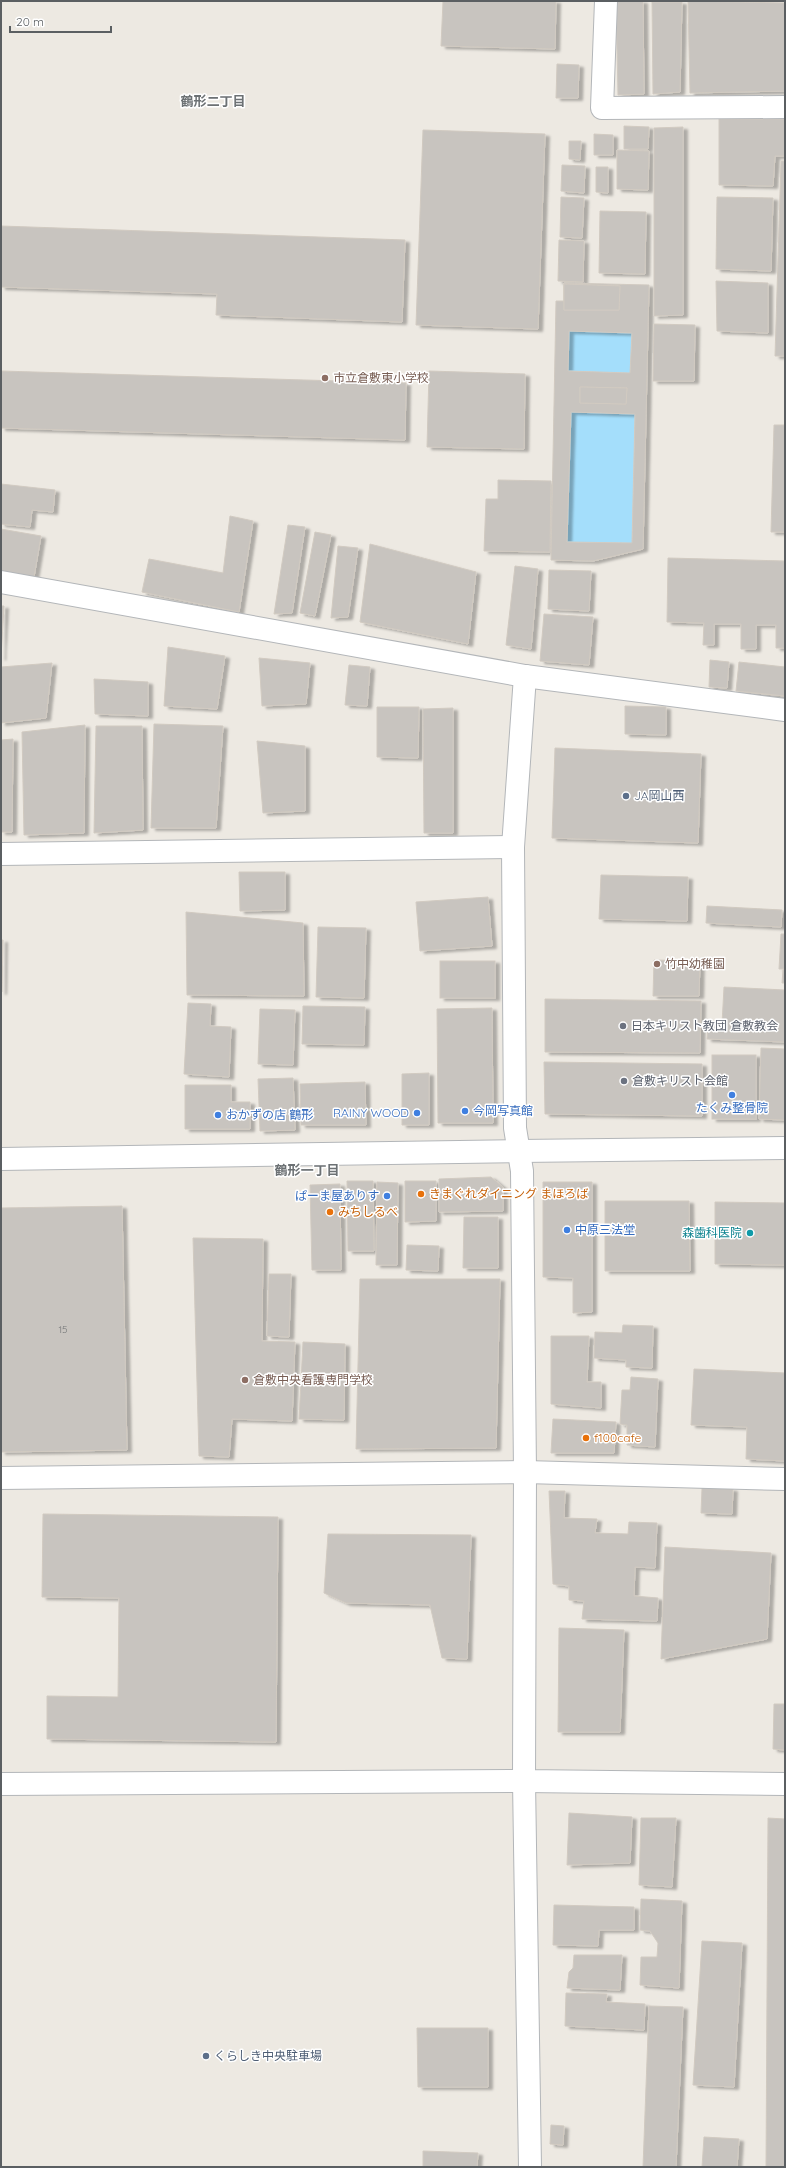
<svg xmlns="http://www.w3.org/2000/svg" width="786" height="2168" viewBox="0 0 786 2168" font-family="Quicksand,'Noto Sans JP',sans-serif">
  <defs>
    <filter id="shadow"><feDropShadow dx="4.5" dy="2.5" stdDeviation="1" flood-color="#0004"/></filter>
  </defs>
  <rect width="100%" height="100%" fill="#ede9e2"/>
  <g fill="#a4defb">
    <polygon points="569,331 632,333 630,373 568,371"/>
    <polygon points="571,412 635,414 632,543 567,542"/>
  </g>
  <g fill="#c8c4bf" stroke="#d1cac1" fill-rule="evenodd" filter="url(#shadow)">
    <polygon points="443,1 556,1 555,49 441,46"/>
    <polygon points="616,1 643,1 644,94 618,95"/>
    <polygon points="688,1 785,3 785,91 690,93"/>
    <polygon points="652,2 682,2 680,92 653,94"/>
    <polygon points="557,64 579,65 578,98 556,98"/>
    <polygon points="719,119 785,119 785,156 775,156 773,186 719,185"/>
    <polygon points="624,126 649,127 648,149 624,149"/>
    <polygon points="683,127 683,315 654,316 654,128"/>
    <polygon points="423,130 545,134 538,329 416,325"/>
    <polygon points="594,134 613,135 613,155 594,155"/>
    <polygon points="569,141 581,141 580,160 569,159"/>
    <polygon points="617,150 649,151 648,190 617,189"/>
    <polygon points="781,161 785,161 785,356 775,356"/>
    <polygon points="562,165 585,166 584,193 561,191"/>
    <polygon points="596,167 608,167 608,193 596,192"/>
    <polygon points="561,197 584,198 582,238 560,237"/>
    <polygon points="717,197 773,198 771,271 716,269"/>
    <polygon points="600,211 646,212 645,274 599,273"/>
    <polygon points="1,226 405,240 402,322 216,315 217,294 1,287"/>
    <polygon points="559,240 584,241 583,282 558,281"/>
    <polygon points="716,281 768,283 768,333 717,331"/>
    <path d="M 564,283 L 649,285 L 643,549 L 593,561 L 551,560 L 556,301 L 564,301 ZM 564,284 L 620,286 L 619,310 L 564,310 ZM 569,331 L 632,333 L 630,373 L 568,371 ZM 580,387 L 627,388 L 626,404 L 580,403 ZM 571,412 L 635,414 L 632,543 L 567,542 Z"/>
    <polygon points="564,284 620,286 619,310 564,310"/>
    <polygon points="654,324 695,325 694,381 653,381"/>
    <polygon points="1,371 406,383 405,440 1,428"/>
    <polygon points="429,371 525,374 524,449 427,447"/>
    <polygon points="580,387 627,388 626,404 580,403"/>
    <polygon points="774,425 785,425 785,532 771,532"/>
    <polygon points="498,480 551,481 550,552 484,551 486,499 498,499"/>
    <polygon points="1,484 55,490 53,512 32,510 30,527 1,524"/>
    <polygon points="230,516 253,521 239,612 142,592 149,559 223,573"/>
    <polygon points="288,525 305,527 292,613 274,614"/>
    <polygon points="1,529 41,536 33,583 1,577"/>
    <polygon points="315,532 331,535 315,616 300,613"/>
    <polygon points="370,544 476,572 468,644 360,622"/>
    <polygon points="338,546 358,548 348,617 331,618"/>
    <polygon points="668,558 785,561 785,648 776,648 776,625 756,625 756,649 741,649 741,624 714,624 714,645 703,645 704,623 667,622"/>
    <polygon points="515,566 538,569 531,649 506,645"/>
    <polygon points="549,570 591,571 589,611 548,609"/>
    <polygon points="1,606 4,606 1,658"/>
    <polygon points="544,614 593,617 589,665 540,661"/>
    <polygon points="168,647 225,656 217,709 164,706"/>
    <polygon points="259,658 310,663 306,704 262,706"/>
    <polygon points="710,660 729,662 727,688 709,687"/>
    <polygon points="739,662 785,667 785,696 736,691"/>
    <polygon points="52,663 46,718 1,723 1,667"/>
    <polygon points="349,665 370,667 367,706 345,705"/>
    <polygon points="94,679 148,682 148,716 95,714"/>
    <polygon points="625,706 666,707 666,735 625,734"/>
    <polygon points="377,707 419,707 418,758 377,757"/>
    <polygon points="453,708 453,833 424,833 423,709"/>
    <polygon points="154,724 223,726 216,828 151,828"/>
    <polygon points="85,725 84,833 24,835 22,732"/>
    <polygon points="96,726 142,726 143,830 94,833"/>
    <polygon points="13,739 12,832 1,832 1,740"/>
    <polygon points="257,741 305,746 305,811 263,813"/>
    <polygon points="555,748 701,754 698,843 552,838"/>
    <polygon points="239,872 285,872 285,910 240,911"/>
    <polygon points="601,875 688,877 687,921 599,919"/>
    <polygon points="488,897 492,946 420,951 416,902"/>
    <polygon points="707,906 782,910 781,927 706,923"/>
    <polygon points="186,912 303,923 304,996 187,995"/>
    <polygon points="318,927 366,928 364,998 316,997"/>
    <polygon points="781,934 785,934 785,969 779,969"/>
    <polygon points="1,940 3,940 2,992 1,992"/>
    <polygon points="654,960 700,961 699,996 653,996"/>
    <rect x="440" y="961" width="55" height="37"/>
    <polygon points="783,970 785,970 785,983 782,983"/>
    <polygon points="724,987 785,990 785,1042 707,1039 708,1023 722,1024"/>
    <polygon points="545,999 701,1001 700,1053 545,1052"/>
    <polygon points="188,1003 211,1004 210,1026 231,1027 229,1077 184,1074"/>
    <polygon points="303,1006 365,1007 364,1045 302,1044"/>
    <polygon points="492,1008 493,1123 438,1123 437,1009"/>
    <polygon points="260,1009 295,1010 293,1065 258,1064"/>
    <polygon points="761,1048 785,1049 785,1120 759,1119"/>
    <rect x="712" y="1055" width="44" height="64"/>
    <polygon points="544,1062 702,1064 702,1116 545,1114"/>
    <polygon points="429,1073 429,1125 402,1125 402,1074"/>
    <polygon points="293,1078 295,1130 260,1131 258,1079"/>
    <polygon points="365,1082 366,1125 301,1125 300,1084"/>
    <polygon points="185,1085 231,1085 231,1102 250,1102 250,1129 185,1129"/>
    <polygon points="491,1177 503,1187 503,1211 439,1212 439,1179"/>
    <polygon points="347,1181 373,1181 374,1251 348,1251"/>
    <polygon points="405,1181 436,1181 436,1221 405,1222"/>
    <polygon points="377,1182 398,1183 397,1265 376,1265"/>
    <polygon points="543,1182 592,1182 592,1312 573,1313 573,1278 543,1277"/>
    <polygon points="340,1184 341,1270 312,1270 310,1185"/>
    <polygon points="605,1201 689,1201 690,1271 605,1271"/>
    <polygon points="715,1202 785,1203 785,1265 715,1264"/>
    <polygon points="122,1206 127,1450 1,1452 1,1208"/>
    <polygon points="464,1217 498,1217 498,1268 463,1268"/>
    <polygon points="193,1238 263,1239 262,1341 295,1342 292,1421 232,1419 229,1457 199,1456"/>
    <polygon points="407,1245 439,1246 438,1271 406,1270"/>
    <polygon points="269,1274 291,1274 289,1337 267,1336"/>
    <polygon points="360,1279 500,1279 496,1448 356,1449"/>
    <polygon points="623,1325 653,1326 652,1368 626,1367 626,1360 594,1358 595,1332 622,1333"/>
    <polygon points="551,1336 589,1336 587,1382 601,1382 601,1408 551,1404"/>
    <polygon points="303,1342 345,1344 344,1420 299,1419"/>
    <polygon points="694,1369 785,1373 785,1461 746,1459 747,1427 691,1425"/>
    <polygon points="631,1377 658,1379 655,1447 627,1445 627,1425 620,1424 622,1390 630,1390"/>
    <polygon points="553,1419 616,1422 614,1453 551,1453"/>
    <polygon points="702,1488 733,1489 732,1514 701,1513"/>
    <polygon points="549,1491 565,1491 564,1518 597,1519 595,1533 628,1534 629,1522 657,1523 655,1568 635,1567 634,1596 658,1598 657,1621 582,1619 584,1601 569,1600 569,1586 553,1584"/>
    <polygon points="43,1514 278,1517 276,1742 47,1739 47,1696 118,1697 119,1598 42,1597"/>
    <polygon points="328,1534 471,1535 467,1659 442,1658 430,1605 346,1603 324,1593"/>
    <polygon points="665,1547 771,1553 767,1639 661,1659"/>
    <polygon points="559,1628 624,1630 620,1732 558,1732"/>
    <polygon points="774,1704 785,1704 785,1750 773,1749"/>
    <polygon points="569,1813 632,1817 630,1863 567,1865"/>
    <polygon points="641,1818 676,1818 672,1887 639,1885"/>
    <polygon points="768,1818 785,1819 785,2167 766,2167"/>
    <polygon points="641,1899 682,1901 679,1988 640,1985 641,1957 657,1957 658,1943 650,1931 640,1930"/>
    <polygon points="554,1905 634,1907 634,1930 599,1930 598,1946 553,1945"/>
    <polygon points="702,1941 742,1943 734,2087 693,2085"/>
    <polygon points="574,1955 622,1955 620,1990 567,1988 569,1972 573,1968"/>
    <polygon points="566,1993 607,1994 606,2002 645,2004 644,2030 565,2026"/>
    <polygon points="649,2006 683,2007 676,2167 643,2167"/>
    <polygon points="417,2028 488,2028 488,2087 418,2087"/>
    <polygon points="551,2125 564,2126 563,2145 550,2144"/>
    <polygon points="704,2137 739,2139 737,2167 702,2167"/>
    <polygon points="423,2151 478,2153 477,2167 423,2167"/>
  </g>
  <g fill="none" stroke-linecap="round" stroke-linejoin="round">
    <g stroke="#b3b6b9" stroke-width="24">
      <g id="minor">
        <polyline points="606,1 602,108 785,107"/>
        <polyline points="1,582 525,676 785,710"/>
        <polyline points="525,676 513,847 515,1128 522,1171 525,1472 524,1781 785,1784"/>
        <polyline points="1,854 513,847"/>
        <polyline points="519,1151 785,1148"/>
        <polyline points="1,1478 525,1472 785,1479"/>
      </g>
    </g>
    <g stroke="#b3b6b9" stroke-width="24">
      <g id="tertiary">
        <polyline points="1,1159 519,1151"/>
        <polyline points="1,1784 524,1781 530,2167"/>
      </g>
    </g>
    <use href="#minor" stroke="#fff" stroke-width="22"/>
    <use href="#tertiary" stroke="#fff" stroke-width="22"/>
  </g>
  <g fill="#8d6e63" stroke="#fff" stroke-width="1.5">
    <circle cx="325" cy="378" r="4"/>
    <circle cx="657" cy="964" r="4"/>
    <circle cx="245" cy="1380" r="4"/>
  </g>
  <g fill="#5c6f8a" stroke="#fff" stroke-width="1.5">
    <circle cx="626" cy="796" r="4"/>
    <circle cx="206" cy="2056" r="4"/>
  </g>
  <g fill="#6b7280" stroke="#fff" stroke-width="1.5">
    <circle cx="623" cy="1026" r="4"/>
    <circle cx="624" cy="1081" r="4"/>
  </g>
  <g fill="#3f7fe0" stroke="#fff" stroke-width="1.5">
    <circle cx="732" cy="1095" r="4"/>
    <circle cx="465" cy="1111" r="4"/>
    <circle cx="417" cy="1113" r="4"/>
    <circle cx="218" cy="1115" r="4"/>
    <circle cx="387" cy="1196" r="4"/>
    <circle cx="567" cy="1230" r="4"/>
  </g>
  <g fill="#e8710a" stroke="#fff" stroke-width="1.5">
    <circle cx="421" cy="1194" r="4"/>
    <circle cx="330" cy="1212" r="4"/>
    <circle cx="586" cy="1438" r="4"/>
  </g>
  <circle fill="#0f9aa8" stroke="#fff" stroke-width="1.5" cx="750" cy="1233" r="4"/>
  <g text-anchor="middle" stroke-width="3" stroke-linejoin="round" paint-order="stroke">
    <g font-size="10" fill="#767879">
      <text x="63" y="1333">15</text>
    </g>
    <g font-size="12" fill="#785e54" stroke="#fff" text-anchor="start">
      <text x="333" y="382">市立倉敷東小学校</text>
      <text x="665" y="968">竹中幼稚園</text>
      <text x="253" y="1384">倉敷中央看護専門学校</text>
    </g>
    <g font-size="12" fill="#4e5e75" stroke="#fff" text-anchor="start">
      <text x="634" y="800">JA岡山西</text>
      <text x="214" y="2060">くらしき中央駐車場</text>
    </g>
    <g font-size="12" fill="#5b616d" stroke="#fff" text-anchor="start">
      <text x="631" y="1030">日本キリスト教団 倉敷教会</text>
      <text x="632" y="1085">倉敷キリスト会館</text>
    </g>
    <g font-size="12" fill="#366cbe" stroke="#fff" text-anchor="start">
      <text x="732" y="1112" text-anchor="middle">たくみ整骨院</text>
      <text x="473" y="1115">今岡写真館</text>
      <text x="409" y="1117" text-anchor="end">RAINY WOOD</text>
      <text x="226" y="1119">おかずの店 鶴形</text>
      <text x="379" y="1200" text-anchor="end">ぱーま屋ありす</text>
      <text x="575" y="1234">中原三法堂</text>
    </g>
    <g font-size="12" fill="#c56008" stroke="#fff" text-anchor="start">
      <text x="429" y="1198">きまぐれダイニング まほろば</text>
      <text x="338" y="1216">みちしるべ</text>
      <text x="594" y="1442">f100cafe</text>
    </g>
    <g font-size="12" fill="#0d838f" stroke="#fff" text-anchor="end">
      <text x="742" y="1237">森歯科医院</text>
    </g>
    <g font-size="13" font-weight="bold" fill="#6c7174" stroke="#fff">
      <text x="213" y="106">鶴形二丁目</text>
      <text x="307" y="1175">鶴形一丁目</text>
    </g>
  </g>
  <rect width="786" height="2168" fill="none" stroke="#5b5f62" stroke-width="4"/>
  <path d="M10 26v6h101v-6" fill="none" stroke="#5b5f62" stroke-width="2"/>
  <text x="16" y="26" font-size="12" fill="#5b5f62" stroke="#ffffff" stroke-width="3" paint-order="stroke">20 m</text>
</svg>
